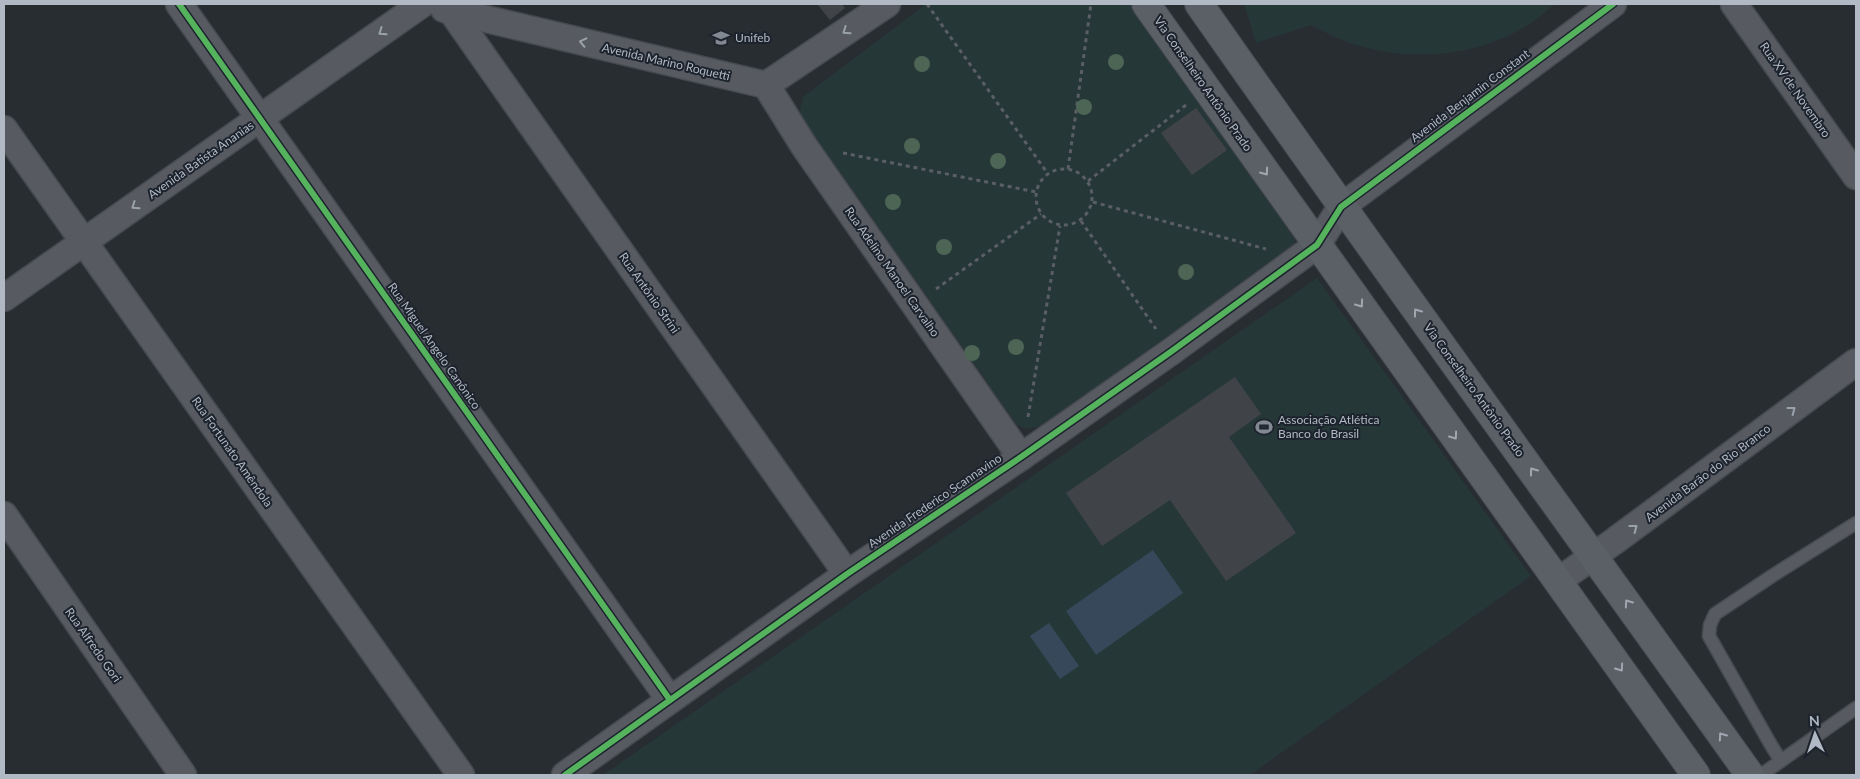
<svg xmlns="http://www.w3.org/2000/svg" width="1860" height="779" viewBox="0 0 1860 779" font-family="Lato,sans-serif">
  <rect width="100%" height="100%" fill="#282d32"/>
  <g fill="#263738">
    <polygon points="926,4 1136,4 1296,235 1293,248 1288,255 1041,426 1027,429 1017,425 803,120 800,110 803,97"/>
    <path d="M 1244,4 L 1555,4 C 1548,9 1541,16 1534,21 C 1478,59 1404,64 1342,40 C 1332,36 1321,30 1311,25 L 1256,43 Z"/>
    <polygon points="1317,278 1531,576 1250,775 603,775"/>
  </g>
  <g fill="#37485b">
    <polygon points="1153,550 1183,593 1096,655 1066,611"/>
    <polygon points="1049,623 1079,666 1060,679 1030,636"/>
  </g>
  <g fill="#404449">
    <polygon points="817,4 842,4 845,8 830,20"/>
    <polygon points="1196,108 1227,150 1192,175 1161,133"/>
    <polygon points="1235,377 1261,414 1229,437 1296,533 1226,581 1170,500 1102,546 1066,493"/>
  </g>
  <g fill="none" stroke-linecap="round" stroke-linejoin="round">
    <g stroke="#46494d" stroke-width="15">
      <g id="lane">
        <polyline points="1781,761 1771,745 1709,636 1710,625 1715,614 1772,576 1856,523"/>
        <polyline points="1761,775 1856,708"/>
      </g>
    </g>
    <g stroke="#46494d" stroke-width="29">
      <g id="street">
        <polyline points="179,4 670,700"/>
        <polyline points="1734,4 1856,176"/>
        <polyline points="444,9 766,85 887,4"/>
        <polyline points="452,12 847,574"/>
        <polyline points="766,85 804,146 1021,457"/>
        <polyline points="4,129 461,775"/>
        <polyline points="4,298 422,4"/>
        <polyline points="4,515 183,775"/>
        <polyline points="1558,581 1616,540 1856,362"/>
        <polyline points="565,775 847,574 1021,457 1172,351 1317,245 1341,207 1613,4"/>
      </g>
    </g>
    <g stroke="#46494d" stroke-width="30">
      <g id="secondary">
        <polyline points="1146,4 1696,775"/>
        <path d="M 1199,4 C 1380,263 1567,518 1750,775"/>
      </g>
    </g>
    <g stroke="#5a5f65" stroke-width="3" stroke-dasharray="4 4" stroke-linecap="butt">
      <polyline points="927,4 1048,174"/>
      <polyline points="843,153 1036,192"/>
      <circle cx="1064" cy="197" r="28"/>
      <polyline points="1068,169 1091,4"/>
      <polyline points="1088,181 1186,105"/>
      <polyline points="1093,202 1266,249"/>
      <polyline points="1081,221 1156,329"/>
      <polyline points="936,289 1041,214"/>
      <polyline points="1028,417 1060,226"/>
    </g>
    <use href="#lane" stroke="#575b61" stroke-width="12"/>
    <use href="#street" stroke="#575b61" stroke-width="26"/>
    <use href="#secondary" stroke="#5b5f66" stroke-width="28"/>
    <g stroke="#1c232d" stroke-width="9">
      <g id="cycleway">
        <polyline points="179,4 670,700"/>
        <polyline points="565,775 847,574 1021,457 1172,351 1317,245 1341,207 1613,4"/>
      </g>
    </g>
    <use href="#cycleway" stroke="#56b35d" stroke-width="6"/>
  </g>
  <g fill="#4c6555">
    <circle cx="1116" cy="62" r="8"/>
    <circle cx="922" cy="64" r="8"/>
    <circle cx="1084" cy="107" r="8"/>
    <circle cx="912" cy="146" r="8"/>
    <circle cx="998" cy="161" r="8"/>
    <circle cx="893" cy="202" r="8"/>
    <circle cx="944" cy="247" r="8"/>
    <circle cx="1186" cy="272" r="8"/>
    <circle cx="1016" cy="347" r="8"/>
    <circle cx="972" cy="353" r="8"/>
  </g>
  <defs><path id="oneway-chevron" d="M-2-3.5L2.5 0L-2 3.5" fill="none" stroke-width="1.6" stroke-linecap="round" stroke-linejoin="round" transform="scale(1.25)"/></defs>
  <g stroke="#9aa2ab">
    <use href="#oneway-chevron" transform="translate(846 31) rotate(146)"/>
    <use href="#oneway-chevron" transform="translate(382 32) rotate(145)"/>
    <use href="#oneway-chevron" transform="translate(583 42) rotate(-167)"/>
    <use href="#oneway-chevron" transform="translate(135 206) rotate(145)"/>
    <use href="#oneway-chevron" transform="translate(1792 410) rotate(-37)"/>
    <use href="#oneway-chevron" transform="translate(1634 528) rotate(-37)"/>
  </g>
  <g stroke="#a0a7b1">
    <use href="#oneway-chevron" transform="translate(1265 172) rotate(55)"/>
    <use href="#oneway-chevron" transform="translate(1360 304) rotate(54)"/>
    <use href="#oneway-chevron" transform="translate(1417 312) rotate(-126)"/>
    <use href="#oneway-chevron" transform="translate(1454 436) rotate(54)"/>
    <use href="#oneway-chevron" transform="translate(1533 471) rotate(-126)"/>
    <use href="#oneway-chevron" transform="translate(1628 603) rotate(-125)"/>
    <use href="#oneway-chevron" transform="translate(1620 668) rotate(55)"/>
    <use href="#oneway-chevron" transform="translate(1722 736) rotate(-125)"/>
  </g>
  <defs>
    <g id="university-bare" transform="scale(1.35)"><path d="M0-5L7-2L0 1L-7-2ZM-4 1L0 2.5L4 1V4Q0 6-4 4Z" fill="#818891" stroke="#1c232d" stroke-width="2.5" paint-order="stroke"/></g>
    <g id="stadium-bare" transform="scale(1.35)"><path d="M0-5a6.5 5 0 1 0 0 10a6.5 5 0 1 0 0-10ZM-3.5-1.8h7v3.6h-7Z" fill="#818891" stroke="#1c232d" stroke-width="2.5" paint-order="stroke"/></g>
  </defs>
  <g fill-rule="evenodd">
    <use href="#university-bare" x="721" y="38"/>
    <use href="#stadium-bare" x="1264" y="427"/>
  </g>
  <g text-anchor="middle" stroke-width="4" stroke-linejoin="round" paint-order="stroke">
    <g font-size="12" fill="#b1b9c4" stroke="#1c232d" text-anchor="start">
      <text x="735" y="42">Unifeb</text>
      <text x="1278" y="424">Associação Atlética<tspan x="1278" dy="14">Banco do Brasil</tspan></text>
    </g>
    <g font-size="12" fill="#b1b9c4" stroke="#1c232d">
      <text transform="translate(666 62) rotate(13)" y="4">Avenida Marino Roquetti</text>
      <text transform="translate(1203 84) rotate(55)" y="4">Via Conselheiro Antônio Prado</text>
      <text transform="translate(1795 90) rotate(55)" y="4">Rua XV de Novembro</text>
      <text transform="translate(1470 96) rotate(-37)" y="4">Avenida Benjamin Constant</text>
      <text transform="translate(201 160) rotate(-35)" y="4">Avenida Batista Ananias</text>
      <text transform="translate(892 272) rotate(55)" y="4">Rua Adelino Manoel Carvalho</text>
      <text transform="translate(649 293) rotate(55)" y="4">Rua Antônio Strini</text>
      <text transform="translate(434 346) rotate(55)" y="4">Rua Miguel Angelo Canônico</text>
      <text transform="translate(1474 390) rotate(54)" y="4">Via Conselheiro Antônio Prado</text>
      <text transform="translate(232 452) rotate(55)" y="4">Rua Fortunato Amêndola</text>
      <text transform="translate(1708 473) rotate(-37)" y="4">Avenida Barão do Rio Branco</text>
      <text transform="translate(935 501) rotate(-34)" y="4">Avenida Frederico Scannavino</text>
      <text transform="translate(93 645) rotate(55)" y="4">Rua Alfredo Gori</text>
    </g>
  </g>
  <rect width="1860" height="779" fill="none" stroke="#b1b9c4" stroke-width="10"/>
  <g transform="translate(1815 734) rotate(357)" stroke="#1c232d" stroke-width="4" paint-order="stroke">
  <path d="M0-4L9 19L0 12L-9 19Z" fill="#b1b9c4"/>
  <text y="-8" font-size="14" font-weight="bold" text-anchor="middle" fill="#b1b9c4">N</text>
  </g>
</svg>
